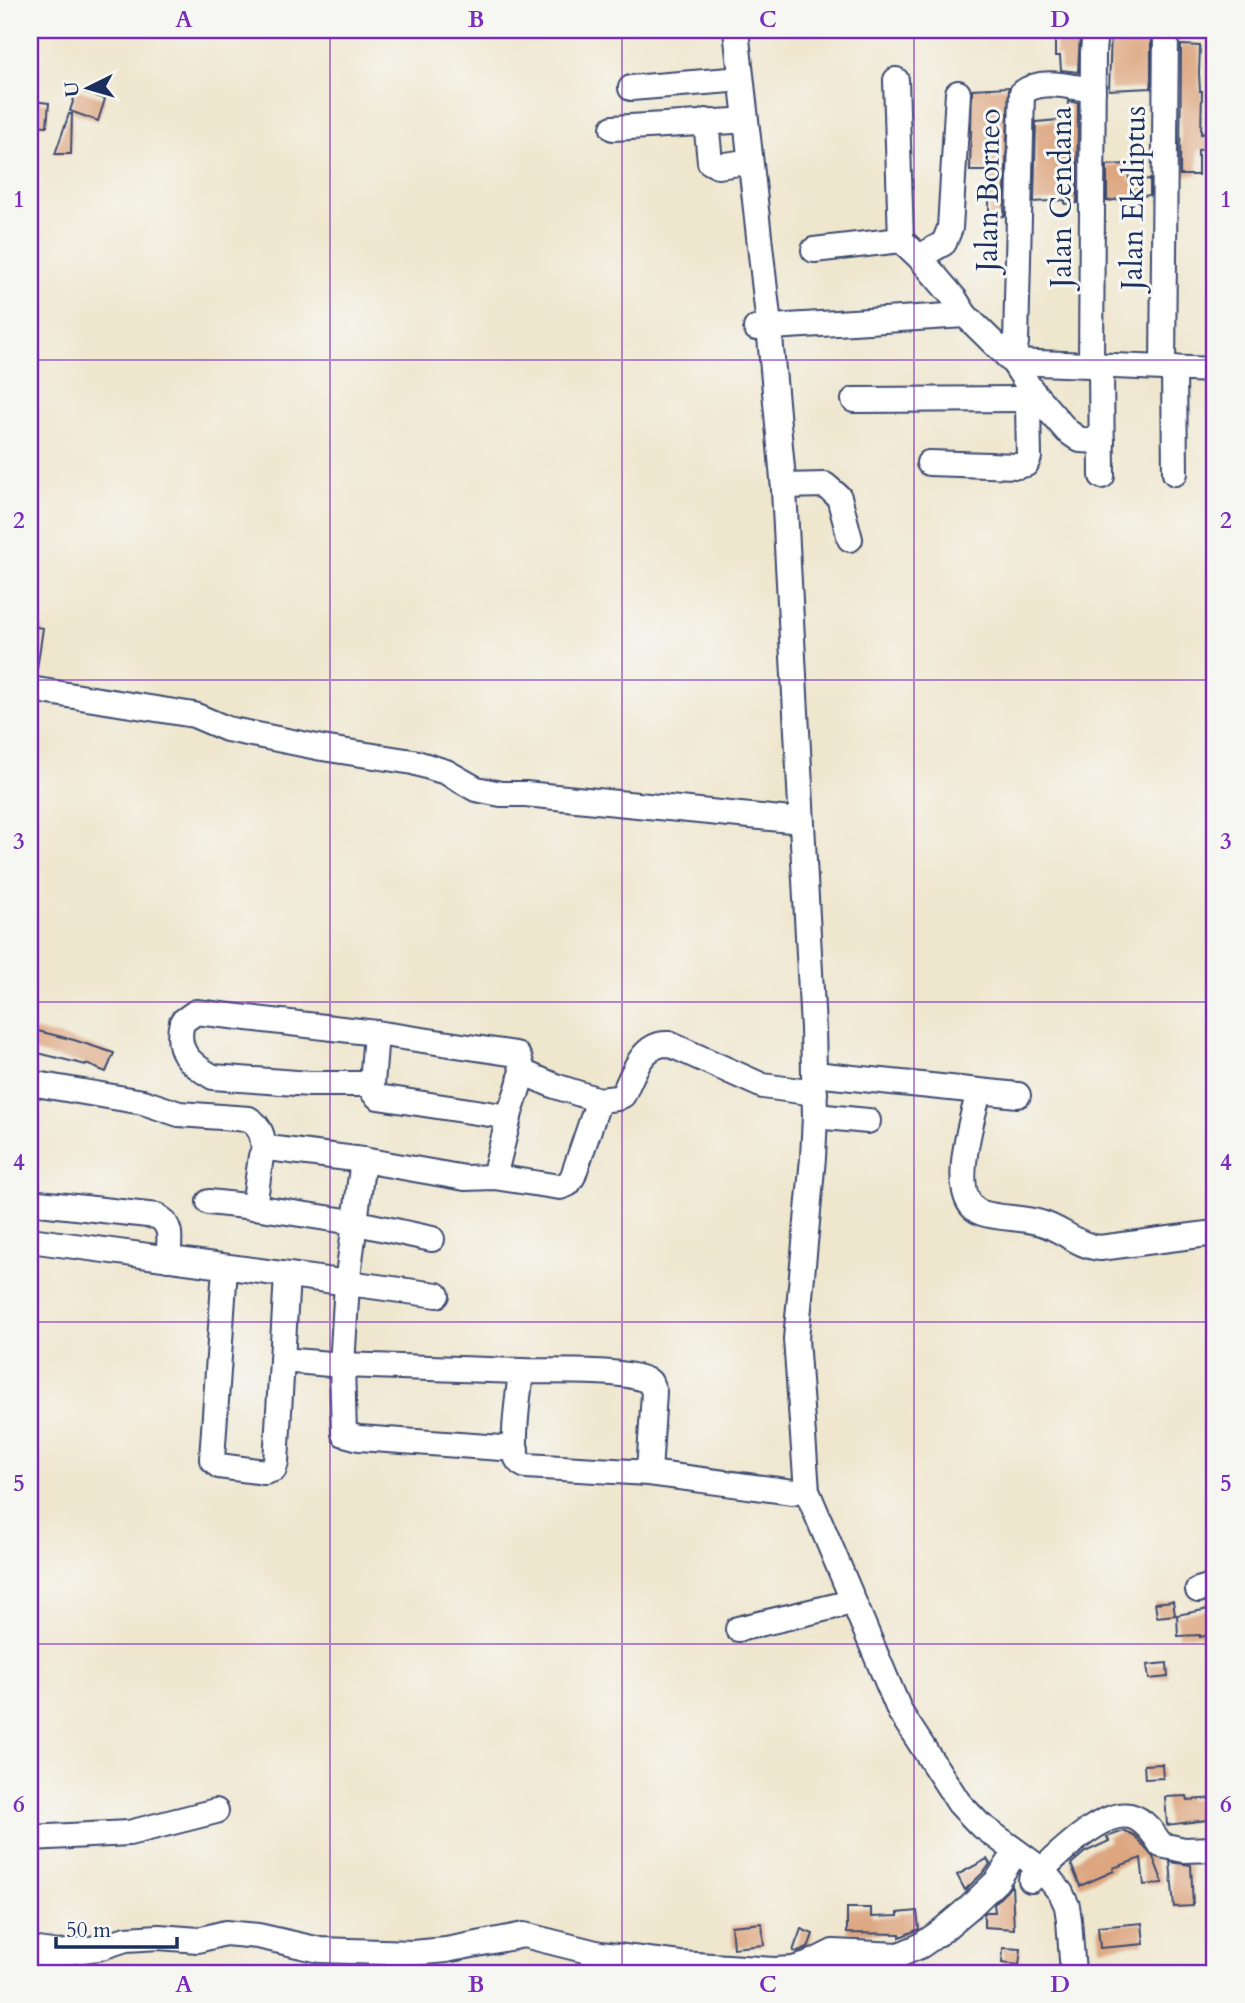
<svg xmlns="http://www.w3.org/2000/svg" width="1245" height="2003" viewBox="0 0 1245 2003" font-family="Cardo,serif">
  <rect width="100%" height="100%" fill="#f6f6f2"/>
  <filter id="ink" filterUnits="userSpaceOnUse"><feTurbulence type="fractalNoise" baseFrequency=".0143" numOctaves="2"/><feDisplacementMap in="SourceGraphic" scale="14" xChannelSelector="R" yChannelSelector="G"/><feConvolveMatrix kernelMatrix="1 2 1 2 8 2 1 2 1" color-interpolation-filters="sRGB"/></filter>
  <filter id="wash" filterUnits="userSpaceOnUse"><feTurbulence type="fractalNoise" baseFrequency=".00686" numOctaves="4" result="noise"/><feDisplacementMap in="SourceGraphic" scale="28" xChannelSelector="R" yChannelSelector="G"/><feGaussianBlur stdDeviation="1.57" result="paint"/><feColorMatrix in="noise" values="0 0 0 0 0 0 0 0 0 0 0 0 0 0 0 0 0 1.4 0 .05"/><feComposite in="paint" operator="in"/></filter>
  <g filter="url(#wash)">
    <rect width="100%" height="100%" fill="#efe6ce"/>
    <g id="blocks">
      <g fill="#dda680">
        <polygon points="1151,30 1151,88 1109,90 1111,32"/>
        <polygon points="1055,36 1080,36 1078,72 1061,70 1060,56 1055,56"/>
        <polygon points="1181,45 1200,46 1199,73 1200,91 1202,91 1201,134 1207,133 1209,149 1198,150 1198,175 1180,175"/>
        <polygon points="1009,87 1004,216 989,217 989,198 992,198 989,171 970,171 972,89"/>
        <polygon points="77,89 105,99 98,121 70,111"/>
        <polygon points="32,101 49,103 47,126 30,125"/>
        <polygon points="1068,101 1078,103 1077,203 1065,204 1065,200 1034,202 1036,122 1070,119"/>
        <polygon points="69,114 72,114 71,154 55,154"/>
        <polygon points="1128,164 1129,181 1150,179 1150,195 1107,201 1107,165"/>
        <polygon points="30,626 43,628 37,669 30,668"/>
        <polygon points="30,1029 74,1040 114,1053 106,1072 86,1064 86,1065 30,1051"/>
        <polygon points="1173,1601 1175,1615 1157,1617 1155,1603"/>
        <polygon points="1214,1608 1215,1634 1200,1637 1200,1635 1178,1636 1177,1615"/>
        <polygon points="1167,1663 1168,1677 1149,1679 1147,1665"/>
        <polygon points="1162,1764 1163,1778 1145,1779 1144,1765"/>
        <polygon points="1187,1796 1188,1800 1215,1798 1215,1819 1167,1825 1165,1797"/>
        <polygon points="1124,1831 1134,1835 1153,1857 1163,1883 1144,1885 1141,1858 1113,1868 1114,1871 1080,1886 1071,1864 1085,1852 1109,1841 1107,1837"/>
        <polygon points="987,1859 990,1864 985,1871 965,1890 957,1875"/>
        <polygon points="1170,1862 1191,1865 1193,1906 1174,1907"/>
        <polygon points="1012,1885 1014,1929 984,1927 984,1914 986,1912 995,1912 994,1904"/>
        <polygon points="847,1908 871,1908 871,1917 898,1916 898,1913 917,1911 919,1929 900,1937 900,1934 847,1933"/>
        <polygon points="762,1923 764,1945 733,1948 731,1926"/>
        <polygon points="1142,1923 1144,1944 1100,1948 1098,1927"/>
        <polygon points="801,1929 813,1934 808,1948 798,1952 793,1951"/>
        <polygon points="1003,1948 1021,1949 1019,1965 1002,1963"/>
      </g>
    </g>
  </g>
  <g filter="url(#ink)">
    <use href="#blocks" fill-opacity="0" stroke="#3b4a6f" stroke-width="2"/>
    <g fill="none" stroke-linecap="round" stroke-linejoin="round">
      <g stroke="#3b4a6f" stroke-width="28">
        <g id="minor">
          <polyline points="736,30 769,326 784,490 813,1028 815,1116 813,1158 796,1339 807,1491 900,1712 959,1803 979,1824 1042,1870 1061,1893 1067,1906 1069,1920 1073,1973"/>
          <polyline points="896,80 901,240"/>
          <polyline points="631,88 730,80"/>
          <polyline points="706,121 710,162 718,166 739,163"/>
          <polyline points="613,128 734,121"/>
          <polyline points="901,240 919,257 955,299 965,315 1013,362 1032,391 1067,431 1080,440 1102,441"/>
          <polyline points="814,250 901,240"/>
          <polyline points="919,257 944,243 950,228 958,93"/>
          <polyline points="756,328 965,315"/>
          <path d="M 1013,362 L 1016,342 L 1022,93 C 1041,77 1071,87 1093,90"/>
          <polyline points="1013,362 1215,370"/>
          <polyline points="1091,365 1093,52 1095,30"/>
          <polyline points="1101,366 1102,476"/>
          <polyline points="1163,368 1166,30"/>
          <polyline points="1174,368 1175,473"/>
          <polyline points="854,400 1030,399"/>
          <polyline points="929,463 1018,466 1026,464 1029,457 1028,407 1032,391"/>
          <polyline points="784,486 825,485 839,497 850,539"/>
          <polyline points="30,689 194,715 227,729 322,748 413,762 446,772 476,789 501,794 525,794 791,820"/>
          <polyline points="376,1033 372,1084 373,1092 378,1097 509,1117 494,1177"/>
          <polyline points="522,1072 555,1086 599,1100"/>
          <polyline points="814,1074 1018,1095"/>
          <path d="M 30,1083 L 143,1102 L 179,1114 L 249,1119 C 261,1126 263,1138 264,1150"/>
          <path d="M 372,1084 L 310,1084 L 213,1077 C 188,1063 175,1050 182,1022 L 196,1012 L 376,1033 L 516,1054 C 531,1069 512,1100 509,1117"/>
          <path d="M 979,1092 C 972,1119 946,1201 982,1213 C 1001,1219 1022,1217 1041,1223 C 1063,1229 1077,1246 1100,1248 L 1215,1233"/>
          <polyline points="815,1116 868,1121"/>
          <polyline points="363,1160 268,1148 261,1156 254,1207 353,1222 432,1239"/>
          <path d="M 30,1202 L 157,1216 C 174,1226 169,1242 168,1259"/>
          <polyline points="209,1202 254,1207"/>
          <polyline points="30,1240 437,1295"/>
          <polyline points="225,1268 212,1459 219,1466 265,1472 274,1469 276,1462 287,1275"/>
          <path d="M 282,1360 L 342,1365 L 521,1371 C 519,1393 512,1434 516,1455 C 517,1461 521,1464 526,1466 L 649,1473 L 793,1492"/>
          <path d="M 521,1371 C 552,1372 627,1368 650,1382 L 654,1392 L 649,1473"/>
          <path d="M 516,1449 L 359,1438 L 344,1434 L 342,1365 L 347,1284 L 363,1160 L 465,1178 L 494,1177 L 560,1187 L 568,1184 L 573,1176 L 599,1100 L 617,1098 L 623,1095 C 633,1074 642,1042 669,1044 L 763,1086 L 815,1093"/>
          <polyline points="1198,1590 1215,1585"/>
          <polyline points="738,1629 840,1605"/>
          <polyline points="30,1838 129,1833 216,1811"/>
          <path d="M 1031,1880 C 1052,1861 1100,1810 1130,1816 C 1144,1819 1154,1834 1161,1845 L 1184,1850 L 1215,1849"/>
          <polyline points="30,1949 59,1953 98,1948 126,1939 159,1937 198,1940 225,1933 258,1936 320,1950 413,1953 446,1950 524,1935 600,1954 680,1964 774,1970 793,1969 807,1965 833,1952 899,1955 920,1946 939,1933 970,1907 997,1881 1008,1864"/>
          <polyline points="30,1966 56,1973"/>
        </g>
      </g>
      <use href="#minor" stroke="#fff" stroke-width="24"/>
    </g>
  </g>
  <path fill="none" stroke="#7b2cbf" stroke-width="2" stroke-opacity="0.55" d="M 330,30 L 330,1973M 622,30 L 622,1973M 914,30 L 914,1973M 30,360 L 1215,360M 30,680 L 1215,680M 30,1002 L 1215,1002M 30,1322 L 1215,1322M 30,1644 L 1215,1644"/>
  <g text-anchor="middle" stroke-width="6" stroke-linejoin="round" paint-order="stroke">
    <g font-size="30" fill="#1b2f5e" stroke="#f6f6f2">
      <text transform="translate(988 190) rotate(-89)" y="10">Jalan Borneo</text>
      <text transform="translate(1061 197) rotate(-90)" y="10">Jalan Cendana</text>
      <text transform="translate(1133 198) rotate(-89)" y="10">Jalan Ekaliptus</text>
    </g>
  </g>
  <rect width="1245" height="2003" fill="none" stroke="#f6f6f2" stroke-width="77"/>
  <g transform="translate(88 88) rotate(265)" stroke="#f6f6f2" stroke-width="5" paint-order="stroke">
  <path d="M0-5L12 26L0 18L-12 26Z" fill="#1b2f5e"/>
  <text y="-10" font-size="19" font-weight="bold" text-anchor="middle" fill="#1b2f5e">U</text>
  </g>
  <path d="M56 1937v10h121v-10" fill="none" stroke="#1b2f5e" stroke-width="3.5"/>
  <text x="66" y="1937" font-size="21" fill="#1b2f5e" stroke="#f6f6f2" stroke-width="5" paint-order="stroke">50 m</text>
  <rect x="38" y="38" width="1168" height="1927" fill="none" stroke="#7b2cbf" stroke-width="2.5"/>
  <g font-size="23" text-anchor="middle" font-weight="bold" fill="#7b2cbf">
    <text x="184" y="27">A</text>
    <text x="476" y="27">B</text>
    <text x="768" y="27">C</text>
    <text x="1060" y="27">D</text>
    <text x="19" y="207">1</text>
    <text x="1226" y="207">1</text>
    <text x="19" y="528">2</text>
    <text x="1226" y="528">2</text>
    <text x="19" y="849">3</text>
    <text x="1226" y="849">3</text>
    <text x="19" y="1170">4</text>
    <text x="1226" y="1170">4</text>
    <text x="19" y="1491">5</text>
    <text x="1226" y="1491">5</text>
    <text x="19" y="1812">6</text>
    <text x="1226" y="1812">6</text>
    <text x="184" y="1992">A</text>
    <text x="476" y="1992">B</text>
    <text x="768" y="1992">C</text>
    <text x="1060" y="1992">D</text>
  </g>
</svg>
